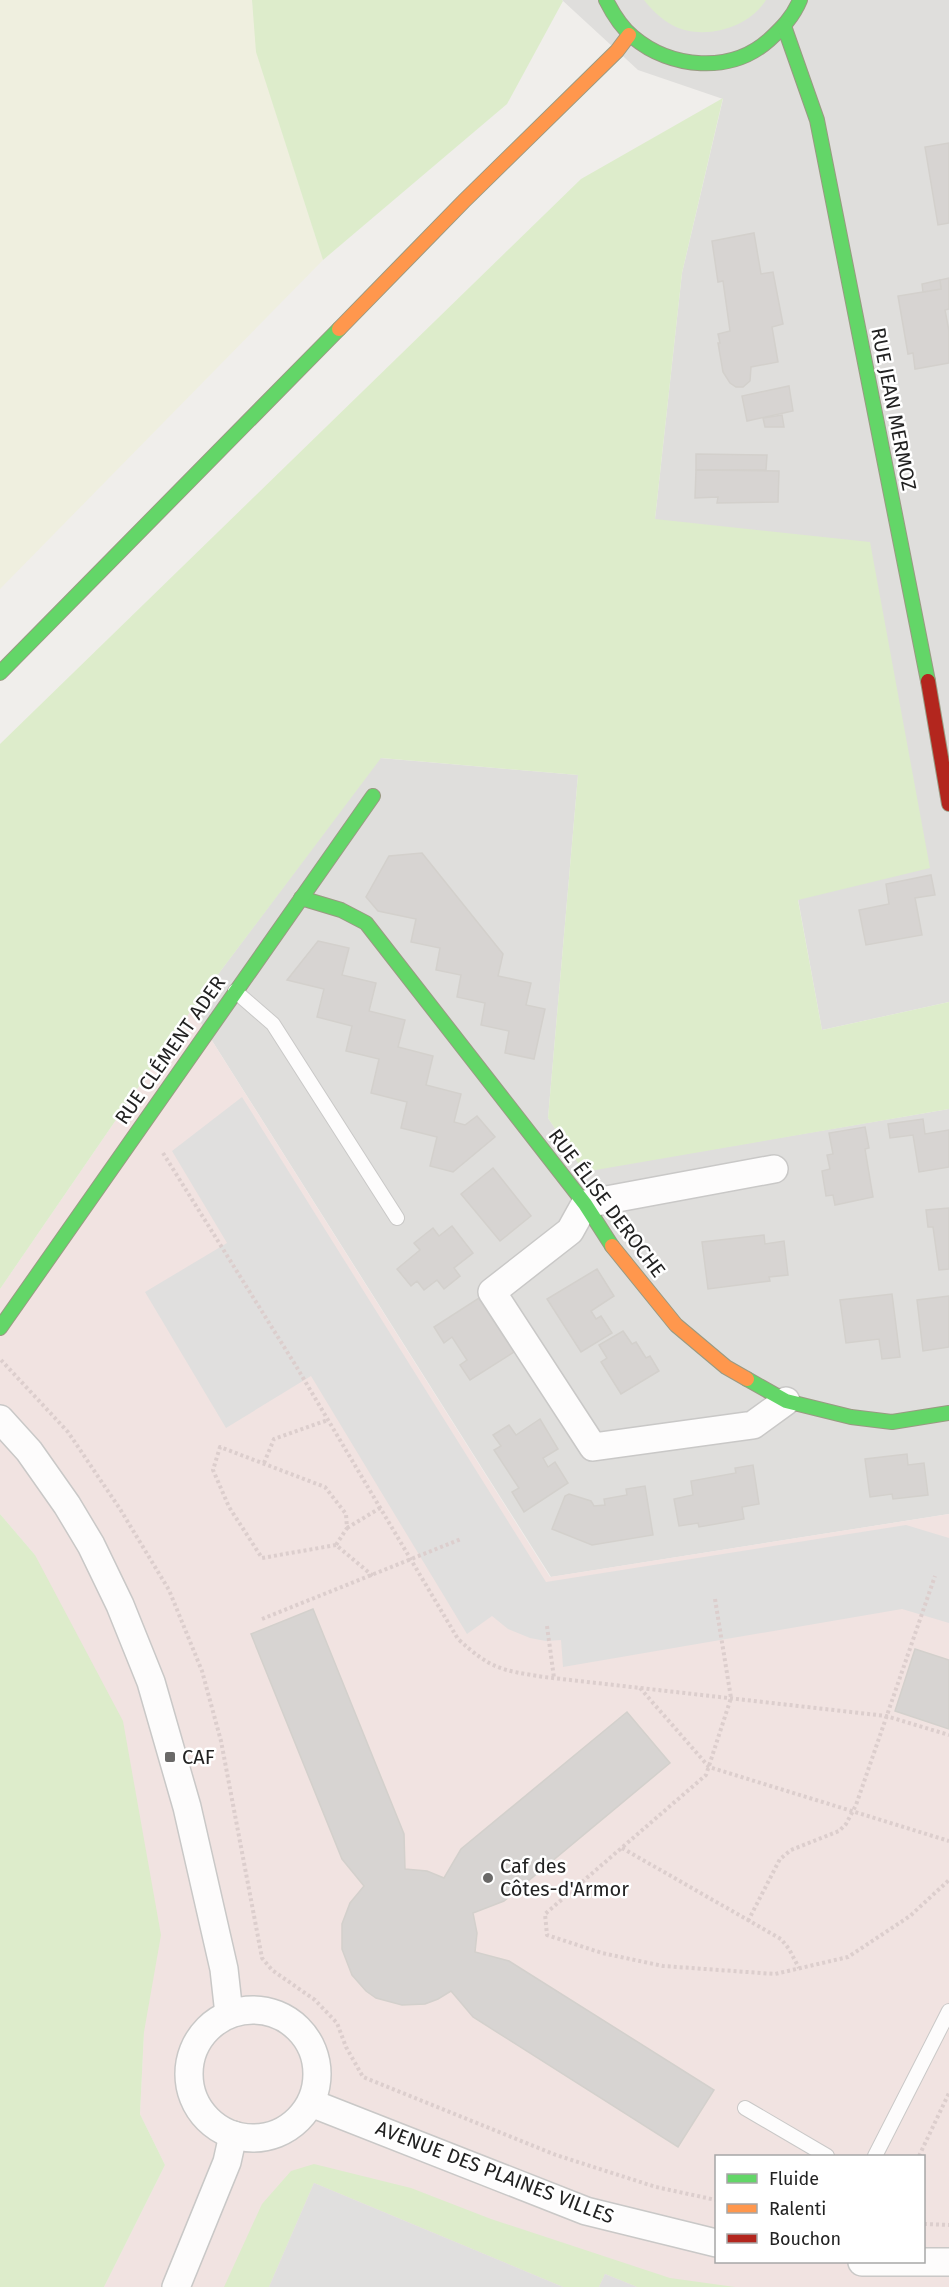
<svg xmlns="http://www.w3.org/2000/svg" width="949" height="2287" viewBox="0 0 949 2287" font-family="'Fira Sans',sans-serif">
  <rect width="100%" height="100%" fill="#f0eeeb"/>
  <g fill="#dfdedc">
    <polygon points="562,0 949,0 949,1002 822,1030 798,899 655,519 682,273 723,99 638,70"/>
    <polygon points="380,758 578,775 548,1118 584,1171 949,1109 949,1514 551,1577 192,1009"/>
  </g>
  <path fill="#f1e3e1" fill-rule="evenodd" d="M 192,1009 L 550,1577 L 949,1514 L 949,2287 L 104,2287 L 165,2165 L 140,2114 L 144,2032 L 35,1555 L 0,1514 L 0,1289 ZM 716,2156 L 924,2156 L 924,2262 L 716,2262 Z"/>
  <polygon fill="#efefdf" points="0,0 252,0 257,52 323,260 0,589"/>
  <g fill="#ddeccb">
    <polygon points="252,0 562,0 563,1 507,104 323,260 256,52"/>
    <path d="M 644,0 L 766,0 C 748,29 702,41 672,25 C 661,19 652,10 644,0 Z"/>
    <polygon points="723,98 682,273 655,519 870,542 930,868 798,900 822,1030 949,1002 949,1109 584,1172 548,1118 578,775 381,758 192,1009 0,1289 0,744 581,179"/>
    <polygon points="0,1514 35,1555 123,1721 161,1935 144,2032 140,2114 165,2165 104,2287 0,2287"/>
    <polygon points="314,2164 411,2188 491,2219 670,2278 735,2287 637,2287 605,2274 599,2287 563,2287 314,2183 269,2287 224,2287 262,2204 291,2171"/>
  </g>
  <g fill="#e0dfde">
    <polygon points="242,1097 546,1582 906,1525 949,1538 949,1623 902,1609 563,1667 561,1640 546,1641 530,1638 508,1629 492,1616 467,1634 311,1376 226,1428 145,1292 227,1243 172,1151"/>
    <polygon points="314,2183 563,2287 269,2287"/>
    <polygon points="605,2274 637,2287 599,2287"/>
  </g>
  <g fill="#d7d4d2" stroke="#d3d0cc" stroke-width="1.5">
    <polygon points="949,143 949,223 938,225 925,147"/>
    <polygon points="754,233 761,274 773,272 783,324 772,327 778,362 751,367 750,381 743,387 736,387 730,383 723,372 718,343 720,343 718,334 730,331 723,281 718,282 712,241"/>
    <polygon points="949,278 949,309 945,310 949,331 949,363 915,369 913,353 908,354 898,296 941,289 940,280"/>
    <polygon points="940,280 941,289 923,292 922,284"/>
    <polygon points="789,386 793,411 747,421 742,396"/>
    <polygon points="782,415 784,427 765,427 763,418"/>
    <polygon points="696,454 767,455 766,470 696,470"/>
    <polygon points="696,470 779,471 778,502 717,503 718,497 695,498"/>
    <polygon points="422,853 503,954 498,976 531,983 526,1005 545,1009 534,1059 505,1053 509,1031 481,1025 485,1003 457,997 461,975 436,970 440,948 411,942 416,919 378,911 366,897 389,856"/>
    <polygon points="931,875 935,895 915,898 922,935 866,945 859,910 889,904 886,884"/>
    <polygon points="318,941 349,948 342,975 376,983 369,1011 405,1020 398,1047 433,1056 426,1085 461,1094 454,1122 465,1125 477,1116 495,1137 453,1172 430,1166 437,1137 401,1128 407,1102 371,1093 379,1059 346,1051 352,1026 317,1017 324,989 287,980"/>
    <polygon points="923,1119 925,1134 949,1130 949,1167 919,1172 913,1135 890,1138 888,1124"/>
    <polygon points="865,1127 869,1148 865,1149 873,1197 835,1205 833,1195 826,1196 822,1171 830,1169 827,1155 833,1154 829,1133"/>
    <polygon points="493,1168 531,1216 500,1241 461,1194"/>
    <polygon points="949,1208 949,1269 939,1270 933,1227 928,1227 926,1210"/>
    <polygon points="452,1226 473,1253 454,1268 460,1276 444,1289 437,1280 424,1290 417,1281 411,1286 397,1269 420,1250 414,1243 433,1228 439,1236"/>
    <polygon points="764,1235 765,1244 784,1241 788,1275 769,1277 770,1281 708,1289 702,1242"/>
    <polygon points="597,1269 614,1296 591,1311 596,1319 601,1316 612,1333 581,1352 547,1299"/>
    <polygon points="892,1294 900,1357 882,1359 879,1339 846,1343 840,1300"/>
    <polygon points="949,1296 949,1347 923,1351 917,1300"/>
    <polygon points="479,1298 514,1352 470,1380 460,1365 467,1360 452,1337 444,1343 434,1327"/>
    <polygon points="623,1331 632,1344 636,1342 646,1358 650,1356 659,1371 621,1394 601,1362 607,1358 599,1345"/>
    <polygon points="540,1419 558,1449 543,1458 548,1467 555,1462 568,1483 524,1512 512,1492 519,1488 494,1450 501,1446 493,1435 509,1425 516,1435"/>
    <polygon points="907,1454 908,1465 924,1463 928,1495 893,1499 892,1494 870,1497 865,1459"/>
    <polygon points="753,1465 759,1504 742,1507 744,1519 699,1527 698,1523 679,1526 674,1499 693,1495 691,1481 736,1473 735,1468"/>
    <polygon points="645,1486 653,1535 592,1545 552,1529 565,1496 569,1494 591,1501 594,1506 605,1505 604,1499 627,1495 626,1489"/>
    <polygon points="313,1609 404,1834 405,1869 427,1871 444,1878 461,1849 627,1712 670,1763 504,1901 473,1913 477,1933 475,1952 509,1961 714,2090 678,2147 473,2017 451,1991 438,1999 425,2004 402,2005 376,1998 366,1991 352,1975 342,1949 342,1924 350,1903 364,1886 342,1859 251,1634"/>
    <polygon points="915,1649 949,1660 949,1729 895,1711"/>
  </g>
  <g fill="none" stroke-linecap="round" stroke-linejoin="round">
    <g stroke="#c9c8c7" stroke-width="16">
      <g id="lane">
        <polyline points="235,991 273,1024 397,1218"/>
        <polyline points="745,2108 827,2156"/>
        <polyline points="875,2156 949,2011"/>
      </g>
    </g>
    <g stroke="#c9c8c7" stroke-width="30">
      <g id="street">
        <polyline points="774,1169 585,1204 570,1231 492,1292 593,1447 753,1425 786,1401"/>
        <polyline points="0,1419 29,1451 67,1505 91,1545 120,1605 151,1682 187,1807 224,1969 229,2014"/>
        <circle cx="253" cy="2074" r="64"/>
        <polyline points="311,2103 586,2211 716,2243"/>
        <polyline points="862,2262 949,2262"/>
        <polyline points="176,2287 227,2162 233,2135"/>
      </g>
    </g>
    <g stroke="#999a82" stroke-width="16">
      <g id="fast">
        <path d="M 606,0 C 613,14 621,27 633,37 C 671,69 731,74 769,40 C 782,28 793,17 800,0"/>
        <polyline points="784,26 817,120 928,681"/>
        <polyline points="0,673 339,329"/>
        <polyline points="301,898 341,910 366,923 585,1204 612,1246"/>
        <polyline points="0,1328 373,796"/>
        <polyline points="747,1379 786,1401 851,1417 892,1422 949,1413"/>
      </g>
    </g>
    <g stroke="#999a82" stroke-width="16">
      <g id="slow">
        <polyline points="339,329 464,201 617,51 629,35"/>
        <polyline points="612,1246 676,1325 726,1367 747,1379"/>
      </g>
    </g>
    <g stroke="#999a82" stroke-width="16">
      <polyline id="jam" points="928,681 949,804"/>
    </g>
    <g stroke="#dccecd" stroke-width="4" stroke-dasharray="3 3" stroke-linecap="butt">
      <path d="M 163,1153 L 296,1366 L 458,1639 C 491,1669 500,1670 544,1677 L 886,1716 L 949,1735"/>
      <polyline points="1,1360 68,1432 120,1509 169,1590 202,1671 221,1741 262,1958 272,1970 315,2000 337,2023 346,2047 363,2077 556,2155 656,2187 716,2200"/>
      <polyline points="264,1463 274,1439 328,1420"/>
      <polyline points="347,1528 380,1508"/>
      <polyline points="336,1545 262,1558 229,1507 213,1470 220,1447 325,1487 346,1514 347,1528 336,1545 373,1576"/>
      <polyline points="715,1599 731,1698 706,1775 545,1914 547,1935 602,1953 663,1966 775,1974 848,1957 910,1916 949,1880"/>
      <polyline points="262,1619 461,1539"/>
      <polyline points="547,1626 554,1678"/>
      <polyline points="640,1688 709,1767 949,1841"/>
      <polyline points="622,1848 781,1939 789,1949 799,1968"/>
      <polyline points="748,1921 780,1859 791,1850 839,1831 846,1824 856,1805 935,1576"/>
      <polyline points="919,2156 949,2093"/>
      <polyline points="924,2224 949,2225"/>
    </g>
    <use href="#lane" stroke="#fdfcfc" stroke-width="14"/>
    <use href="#street" stroke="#fdfcfc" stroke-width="27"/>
    <use href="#fast" stroke="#63d668" stroke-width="14"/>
    <use href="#slow" stroke="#ff974d" stroke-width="14"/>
    <use href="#jam" stroke="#b3261e" stroke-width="14"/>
  </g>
  <g fill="#6a6968" stroke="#fff" stroke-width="2">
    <rect x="164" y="1751" width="12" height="12" rx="3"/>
    <circle cx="488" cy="1878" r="6"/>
  </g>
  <g text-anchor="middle" stroke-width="5" stroke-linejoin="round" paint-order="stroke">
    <g font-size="20" fill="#222" stroke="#fff">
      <text transform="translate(894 409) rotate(79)" y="7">RUE JEAN MERMOZ</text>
      <text transform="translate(170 1050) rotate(-55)" y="7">RUE CLÉMENT ADER</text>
      <text transform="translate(607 1203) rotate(53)" y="7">RUE ÉLISE DEROCHE</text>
      <text transform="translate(495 2172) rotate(21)" y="7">AVENUE DES PLAINES VILLES</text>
    </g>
    <g font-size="20" fill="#222" stroke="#fff" text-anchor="start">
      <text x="182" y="1764">CAF</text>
      <text x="500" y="1873">Caf des<tspan x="500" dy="23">Côtes-d'Armor</tspan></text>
    </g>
  </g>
  <rect x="715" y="2155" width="210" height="108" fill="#ffffff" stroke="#a7a7a7" stroke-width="1.5"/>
  <rect x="727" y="2174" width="30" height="9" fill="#63d668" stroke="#a7a7a7" stroke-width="1.5"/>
  <text x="769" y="2185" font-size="18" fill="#222222">Fluide</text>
  <rect x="727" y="2204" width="30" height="9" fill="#ff974d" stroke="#a7a7a7" stroke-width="1.5"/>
  <text x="769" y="2215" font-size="18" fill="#222222">Ralenti</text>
  <rect x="727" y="2234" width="30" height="9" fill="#b3261e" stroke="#a7a7a7" stroke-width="1.5"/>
  <text x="769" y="2245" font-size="18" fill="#222222">Bouchon</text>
</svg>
